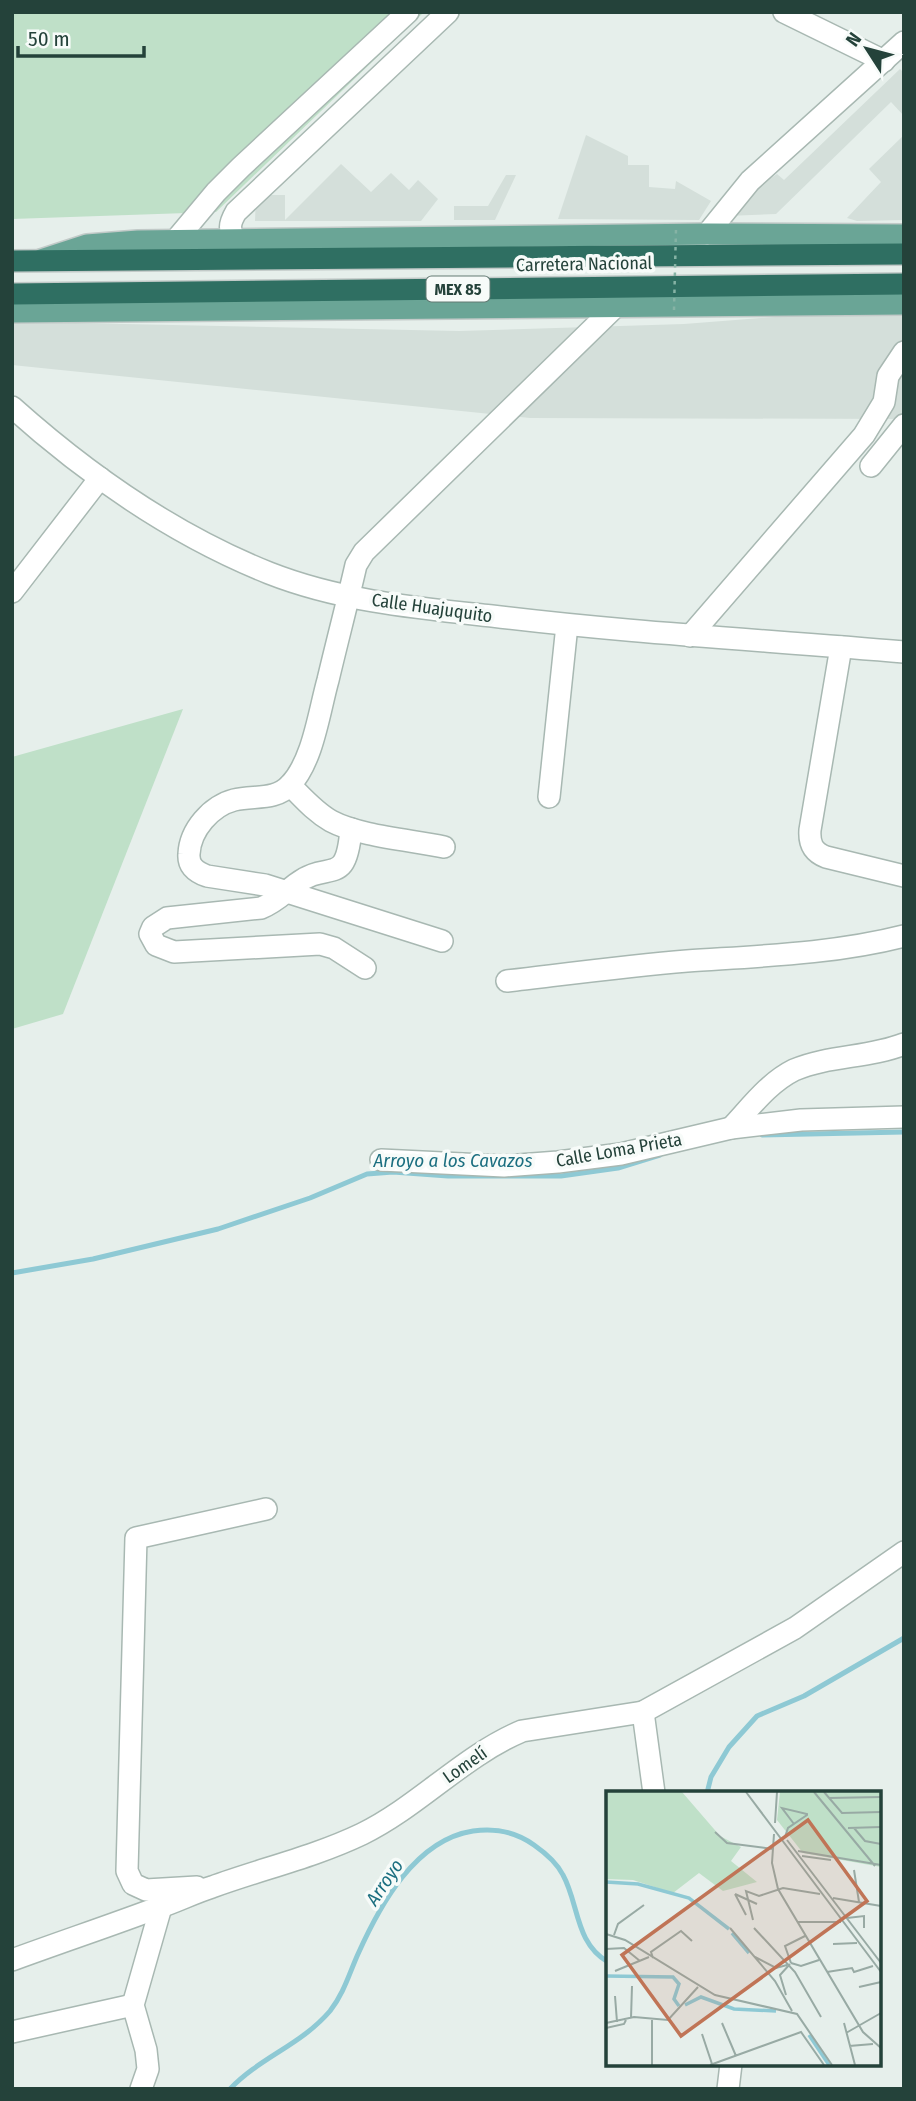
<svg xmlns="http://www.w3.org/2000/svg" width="916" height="2101" viewBox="0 0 916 2101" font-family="'Fira Sans Condensed',sans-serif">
  <rect width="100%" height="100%" fill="#e6efeb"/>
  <g fill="#d4dfda">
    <polygon points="900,69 904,73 904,116 891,102 776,214 727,216 760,179 768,180 777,174 784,180"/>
    <polygon points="586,135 628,156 628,165 649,165 649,187 675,189 676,181 711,201 699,220 558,219"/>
    <polygon points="904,135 904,220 857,221 847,218 881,182 869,169"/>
    <polygon points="341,164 371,192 391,173 409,190 418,180 438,199 421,221 255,221 256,195 285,195 285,220"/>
    <polygon points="506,175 516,175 495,220 454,220 454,206 488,206"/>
    <polygon points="801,315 904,316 904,419 530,418 12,365 12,324 77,323 459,331 684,324"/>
  </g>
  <g fill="#bfe0c8">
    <polygon points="12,12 424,12 216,212 12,219"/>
    <polygon points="183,709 63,1014 12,1029 12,757"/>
  </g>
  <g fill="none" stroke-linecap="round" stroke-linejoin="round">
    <g stroke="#8ec9d4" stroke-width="5">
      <polyline points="762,1135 904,1132"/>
      <polyline points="12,1273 93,1259 218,1229 310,1198 367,1174 393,1172 448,1176 561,1176 618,1168 660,1155"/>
      <polyline points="707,1793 711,1777 729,1747 757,1716 804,1696 904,1638"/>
      <path d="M 230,2089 C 259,2058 301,2045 330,2011 C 344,1993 349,1974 358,1954 C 380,1905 415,1840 473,1831 C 494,1828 516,1832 534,1845 C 544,1852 557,1863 563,1875 C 579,1904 575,1943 608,1962"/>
    </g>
    <g stroke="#a8b8b2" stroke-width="24">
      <g id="minor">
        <polyline points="784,12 884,61"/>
        <polyline points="707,234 750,181 904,42"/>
        <polyline points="175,241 216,192 241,167 408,12"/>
        <path d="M 237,241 C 228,230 229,224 236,212 L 448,12"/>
        <path d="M 12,407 C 88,475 174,535 269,573 C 340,601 417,608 492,616 C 629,633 766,640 904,652"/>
        <polyline points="871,466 904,425"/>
        <polyline points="12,592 100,478"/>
        <polyline points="690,636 864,435 884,402 888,376 904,352"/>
        <path d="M 841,647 L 810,830 C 809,844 813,852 826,857 L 904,876"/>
        <path d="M 290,785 C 303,798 315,812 331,821 C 359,836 411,840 444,847"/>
        <polyline points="549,797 567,625"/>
        <path d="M 351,829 C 346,889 329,859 296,884 C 284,893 276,902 261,908 L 167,918 L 153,927 L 150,934 L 156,945 L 174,952 L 320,944 L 334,948 L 365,968"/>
        <path d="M 442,941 L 265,885 L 207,876 C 196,872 188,866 189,854 C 190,830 211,806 234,800 C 254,795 275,801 290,785 C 313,761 319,712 328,680 C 337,642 347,604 356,565 L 364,552 L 615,307"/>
        <path d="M 507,981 C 567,974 627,966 687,961 C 760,956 833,954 904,936"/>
        <path d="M 731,1128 C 750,1108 768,1083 794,1070 C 829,1055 869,1058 904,1044"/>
        <polyline points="381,1160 504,1166 558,1162 621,1154 731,1128 801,1120 904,1117"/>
        <polyline points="643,1712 654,1793"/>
        <polyline points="197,1887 146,1890 133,1884 127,1871 136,1538 266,1509"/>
        <path d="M 12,1960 C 61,1942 109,1926 157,1908 C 176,1902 193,1893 212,1887 C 261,1869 314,1857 362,1834 C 419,1806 463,1756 522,1731 L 643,1712 L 795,1628 L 904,1552"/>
        <polyline points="12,2032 133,2005"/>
        <polyline points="141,2089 148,2069 146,2050 133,2005 161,1907"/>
        <polyline points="728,2089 731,2064"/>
      </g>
    </g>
    <g stroke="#c2cac8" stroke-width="24">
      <g id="major">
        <polyline points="41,260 87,245 138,241 707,234 904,235"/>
        <polyline points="12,312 904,304"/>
      </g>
    </g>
    <g stroke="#c2cac8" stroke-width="24">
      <g id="highway">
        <polyline points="12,261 904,254"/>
        <polyline points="12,294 904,284"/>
      </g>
    </g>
    <use href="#minor" stroke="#fff" stroke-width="21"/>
    <use href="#major" stroke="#6aa596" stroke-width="21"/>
    <use href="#highway" stroke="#2f6f62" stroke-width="21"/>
    <polyline stroke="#86b3a5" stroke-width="2.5" stroke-dasharray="3.5 5" stroke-linecap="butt" points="674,310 676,229"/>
  </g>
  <g text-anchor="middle" stroke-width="7" stroke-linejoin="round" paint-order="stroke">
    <rect fill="#f7fbf9" stroke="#637a73" stroke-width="2" x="426.5" y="276.5" width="63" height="25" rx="5"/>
    <g font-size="16" font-weight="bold" fill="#24423a">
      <text x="458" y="295">MEX 85</text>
    </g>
    <g font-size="18" fill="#24423a" stroke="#f7fbf9">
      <text transform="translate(584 264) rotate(-1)" y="6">Carretera Nacional</text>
      <text transform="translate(432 608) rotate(8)" y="6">Calle Huajuquito</text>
      <text transform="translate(619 1150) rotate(-10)" y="6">Calle Loma Prieta</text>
      <text transform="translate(465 1765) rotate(-35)" y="6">Lomelí</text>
    </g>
    <g font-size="19" font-style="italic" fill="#1c6f80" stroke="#f7fbf9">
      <text x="453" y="1167">Arroyo a los Cavazos</text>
      <text transform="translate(384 1882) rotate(-56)" y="7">Arroyo</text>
    </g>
  </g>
  <g transform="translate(606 1791)">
    <rect width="275" height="275" fill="#e6efeb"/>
    <path d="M 0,1 L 76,1 L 114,45 L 135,56 L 125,70 L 151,91 L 117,100 L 93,82 L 67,102 L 27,89 L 0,88 ZM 174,1 L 275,1 L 275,76 L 197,62 L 171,29 Z" fill="#bfe0c8"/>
    <path fill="none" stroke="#8ec9d4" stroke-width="3.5" d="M 0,91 L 32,93 L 83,107 L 123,138M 126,142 L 143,162M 0,185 L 67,186 L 73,193 L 68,208 L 73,215M 79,214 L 95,206 L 128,218 L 170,220M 203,244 L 223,274"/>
    <path fill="none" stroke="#98aaa4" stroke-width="2" d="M 140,1 L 275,181M 208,1 L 269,75M 218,1 L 236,22 L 275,21M 223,7 L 275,6M 169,32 L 171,1M 242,37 L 275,36M 248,37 L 259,50 L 275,53M 109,41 L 121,52 L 167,58M 168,43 L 166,72 L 172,98 L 257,241 L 275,257M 179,46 L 182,37 L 201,24 L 201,23 L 176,17 L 188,33M 181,49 L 275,172M 192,60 L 275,74M 196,65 L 225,69M 248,79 L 253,111M 129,103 L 151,113M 129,103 L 140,124M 227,107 L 275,115M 241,127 L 258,125 L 258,137M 147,129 L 140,100 L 153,105 L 177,97 L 214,103M 191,131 L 235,131M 124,137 L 169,190 L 186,220M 148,137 L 189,181 L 215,226M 0,143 L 19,149 L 109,204 L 191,223 L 226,274M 8,144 L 12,133 L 38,114M 227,153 L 251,152M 0,158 L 18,157 L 34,170M 149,166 L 170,177 L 181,174M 47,167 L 45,161 L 75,140 L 86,150M 185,172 L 179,155 L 199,145M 185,172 L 195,175 L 213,169M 9,180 L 43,166M 221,181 L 246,177 L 248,181 L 267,175M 253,196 L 275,191M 180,204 L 174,184 L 184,173M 9,205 L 11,231M 25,227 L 26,195M 46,229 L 46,274M 0,232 L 28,226 L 62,229 L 92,196M 116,232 L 130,265M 238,232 L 249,274M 0,237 L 18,233 L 20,229M 240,242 L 275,222M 96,243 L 106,273M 243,255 L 267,253M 104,274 L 195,241 L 218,274"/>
    <path fill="#c07456" fill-opacity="0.15" stroke="#c07456" stroke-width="3.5" d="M 202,29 L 261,110 L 75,245 L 16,164 Z"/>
    <rect width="275" height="275" fill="none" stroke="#24423a" stroke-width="3.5"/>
  </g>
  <rect width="916" height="2101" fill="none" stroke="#24423a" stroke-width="28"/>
  <g transform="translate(867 49) rotate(306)" stroke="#f7fbf9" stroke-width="5" paint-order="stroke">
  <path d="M0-5L12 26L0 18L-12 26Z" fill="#24423a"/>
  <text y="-10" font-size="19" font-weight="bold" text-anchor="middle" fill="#24423a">N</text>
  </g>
  <path d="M18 46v10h126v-10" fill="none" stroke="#24423a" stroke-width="3.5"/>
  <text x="28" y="46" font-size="21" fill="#24423a" stroke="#f7fbf9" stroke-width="5" paint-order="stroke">50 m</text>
</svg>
